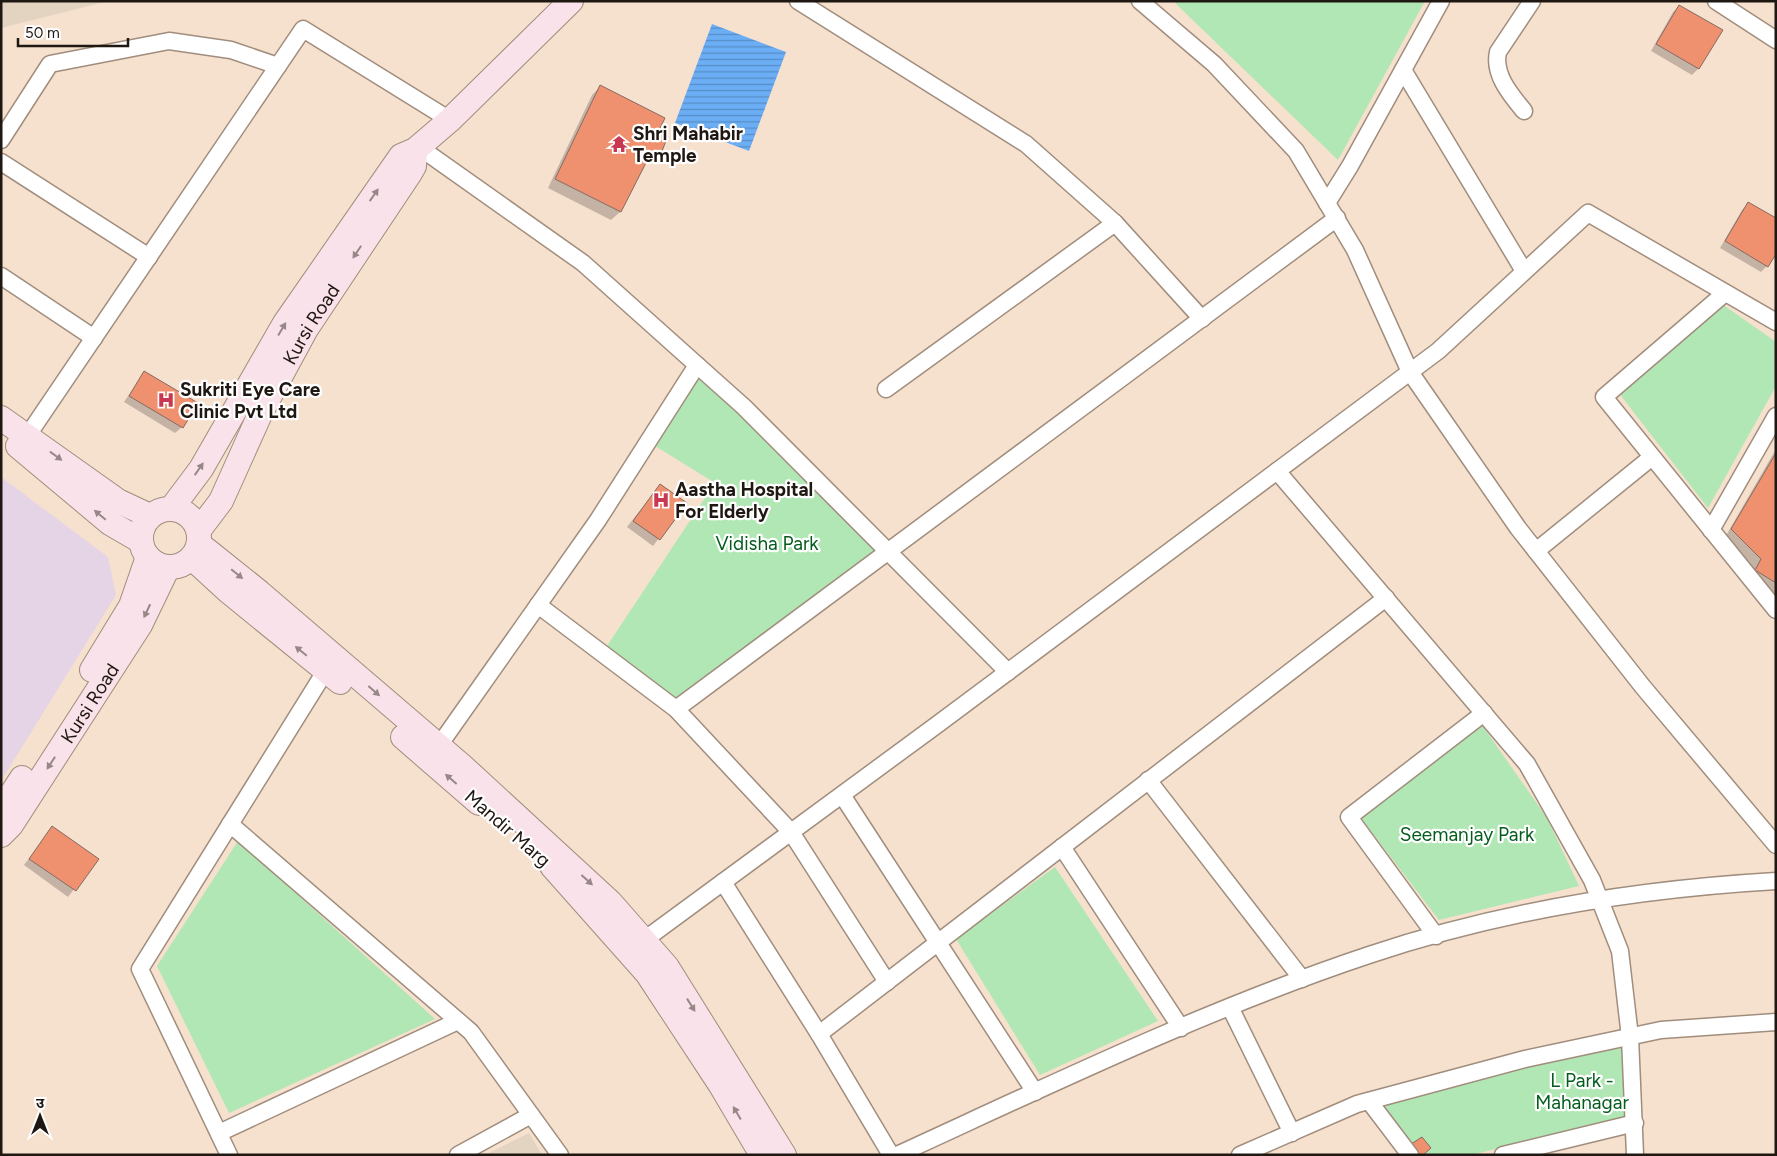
<svg xmlns="http://www.w3.org/2000/svg" width="1777" height="1156" viewBox="0 0 1777 1156" font-family="Figtree,'Noto Sans Devanagari',sans-serif">
  <defs>
    <pattern id="water-rules" width="6" height="5" patternUnits="userSpaceOnUse" patternTransform="scale(1.25)"><rect width="6" height="5" fill="#6baef5"/><path d="M0 2.5h6" fill="none" stroke="#578dc5"/></pattern>
  </defs>
  <rect width="100%" height="100%" fill="#f6e0ce"/>
  <polygon fill="#e5d4e6" points="1,477 108,557 116,595 1,781"/>
  <g fill="#e3d4c2">
    <polygon points="1,1 109,1 1,28"/>
    <polygon points="529,1133 542,1155 485,1155"/>
  </g>
  <g fill="#b1e7b4">
    <polygon points="1177,1 1425,1 1338,160 1175,3"/>
    <polygon points="1722,304 1776,342 1776,386 1708,508 1618,392"/>
    <polygon points="697,373 883,550 675,704 605,649 715,483 652,444"/>
    <polygon points="1482,725 1547,818 1579,886 1439,920 1360,817"/>
    <polygon points="238,841 435,1019 229,1113 157,966"/>
    <polygon points="1055,867 1158,1021 1040,1075 956,939"/>
    <polygon points="1622,1044 1626,1117 1471,1155 1419,1155 1379,1105"/>
  </g>
  <polygon fill="url(#water-rules)" points="712,24 786,52 749,151 675,123"/>
  <g fill="#0003">
    <polygon points="1679,6 1698,69 1692,75 1651,51 1673,12"/>
    <polygon points="601,86 657,131 659,155 651,163 645,161 620,212 611,220 548,188 592,95"/>
    <polygon points="1748,204 1767,266 1761,272 1720,248 1742,210"/>
    <polygon points="144,373 182,427 175,433 124,402"/>
    <polygon points="1776,449 1776,596 1747,579 1753,568 1724,539"/>
    <polygon points="660,485 685,504 653,546 627,527"/>
    <polygon points="52,828 97,859 68,897 24,865"/>
  </g>
  <g fill="#ef916f" stroke="#836b62">
    <polygon points="1679,5 1723,30 1699,69 1656,44"/>
    <polygon points="600,85 665,118 659,130 668,136 660,156 652,151 621,212 555,179"/>
    <polygon points="1748,202 1776,218 1776,254 1768,267 1725,241"/>
    <polygon points="144,371 198,403 183,428 129,396"/>
    <polygon points="1776,453 1776,583 1755,570 1761,559 1731,529"/>
    <polygon points="660,484 687,503 660,540 633,521"/>
    <polygon points="52,826 99,859 76,891 29,859"/>
    <polygon points="1422,1137 1431,1148 1423,1155 1419,1155 1411,1144"/>
  </g>
  <g fill="none" stroke-linecap="round" stroke-linejoin="round">
    <g stroke="#a18d7d" stroke-width="19">
      <g id="street">
        <polyline points="798,1 1026,144 1115,223 1202,319"/>
        <polyline points="1140,1 1214,64 1296,151 1355,250 1410,372 1518,528 1643,687 1776,845"/>
        <polyline points="1716,1 1776,40"/>
        <polyline points="1403,70 1524,271"/>
        <path d="M 1524,111 C 1510,94 1493,74 1498,52 L 1532,1"/>
        <polyline points="1,140 50,64 169,41 231,50 278,66"/>
        <polyline points="419,147 583,263 697,365 744,407 1008,672"/>
        <polyline points="1,162 149,257"/>
        <polyline points="1327,203 1350,166 1441,1"/>
        <polyline points="1,276 94,338"/>
        <polyline points="1725,293 1604,397 1776,610"/>
        <polyline points="886,389 1115,223"/>
        <polyline points="28,435 303,29 450,120"/>
        <polyline points="1277,471 1527,764 1592,880 1620,951 1630,1037 1635,1155"/>
        <polyline points="1711,530 1776,416"/>
        <polyline points="1536,551 1652,457"/>
        <polyline points="538,605 676,709 791,832 887,982"/>
        <polyline points="676,709 1337,218"/>
        <polyline points="433,754 598,520 697,365"/>
        <polyline points="1148,780 1302,979"/>
        <polyline points="842,795 1035,1092"/>
        <polyline points="230,824 471,1032 560,1155"/>
        <polyline points="1062,847 1181,1028"/>
        <polyline points="723,882 819,1034 891,1155"/>
        <polyline points="1436,936 1349,817 1484,713"/>
        <polyline points="636,946 938,724 1438,351 1588,213 1776,322"/>
        <polyline points="1230,1007 1292,1133"/>
        <polyline points="819,1034 1386,598"/>
        <polyline points="1369,1101 1410,1155"/>
        <polyline points="219,1133 458,1021"/>
        <polyline points="229,1155 140,969 331,662"/>
        <polyline points="458,1155 531,1115"/>
        <path d="M 897,1155 C 1052,1084 1207,1009 1369,955 C 1500,911 1638,889 1776,881"/>
        <polyline points="1240,1155 1357,1104 1525,1059 1661,1030 1776,1022"/>
        <polyline points="1503,1155 1635,1123"/>
      </g>
    </g>
    <g stroke="#a18d7d" stroke-width="26">
      <g id="secondary">
        <polyline points="1,418 118,501 150,516"/>
        <polyline points="18,446 110,523 141,541"/>
        <circle cx="170" cy="538" r="29"/>
        <polyline points="171,509 201,469 285,323 401,156 415,150 450,120 571,1"/>
        <path id="s1" d="M 199,530 L 221,501 L 261,412 L 306,329 L 410,173 L 414,166 L 415,150"/>
        <polyline points="199,544 259,592 461,765 610,902 667,967 784,1155"/>
        <polyline points="192,558 228,591 340,682"/>
        <polyline points="92,670 131,606 148,557"/>
        <polyline points="403,737 479,803"/>
        <polyline points="1,810 22,778"/>
        <path id="s2" d="M 1,835 L 11,825 L 140,625 L 168,567"/>
        <polyline points="552,866 647,973 720,1084 762,1155"/>
      </g>
    </g>
    <use href="#street" stroke="#fff" stroke-width="16"/>
    <use href="#secondary" stroke="#f9e2e9" stroke-width="24"/>
  </g>
  <defs><path id="oneway-solid" d="M-6-.8H1V-3.2L6.5 0L1 3.2V.8H-6Z" transform="scale(1.25)"/></defs>
  <g fill="#978788">
    <use href="#oneway-solid" transform="translate(374 195) rotate(-55)"/>
    <use href="#oneway-solid" transform="translate(357 252) rotate(124)"/>
    <use href="#oneway-solid" transform="translate(282 329) rotate(-59)"/>
    <use href="#oneway-solid" transform="translate(56 456) rotate(36)"/>
    <use href="#oneway-solid" transform="translate(199 469) rotate(-55)"/>
    <use href="#oneway-solid" transform="translate(100 515) rotate(-140)"/>
    <use href="#oneway-solid" transform="translate(237 574) rotate(39)"/>
    <use href="#oneway-solid" transform="translate(147 611) rotate(115)"/>
    <use href="#oneway-solid" transform="translate(301 651) rotate(-141)"/>
    <use href="#oneway-solid" transform="translate(374 691) rotate(41)"/>
    <use href="#oneway-solid" transform="translate(51 763) rotate(123)"/>
    <use href="#oneway-solid" transform="translate(451 779) rotate(-139)"/>
    <use href="#oneway-solid" transform="translate(587 880) rotate(42)"/>
    <use href="#oneway-solid" transform="translate(691 1005) rotate(58)"/>
    <use href="#oneway-solid" transform="translate(737 1113) rotate(-121)"/>
  </g>
  <defs>
    <g id="temple-bare" transform="scale(1.35)"><path d="M0-6L5-2H3V0L6.5 2.5H4V6H1.5V3h-3V6H-4V2.5H-6.5L-3 0V-2H-5Z" fill="#c83853" stroke="#fff" stroke-width="2.5" paint-order="stroke"/></g>
    <g id="hospital-bare" transform="scale(1.35)"><path d="M-5-5h3v3.5h4V-5h3V5h-3V1.5h-4V5h-3Z" fill="#c83853" stroke="#fff" stroke-width="2.5" paint-order="stroke"/></g>
  </defs>
  <g fill-rule="evenodd">
    <use href="#temple-bare" x="619" y="144"/>
    <use href="#hospital-bare" x="166" y="400"/>
    <use href="#hospital-bare" x="661" y="500"/>
  </g>
  <g text-anchor="middle" stroke-width="4.5" stroke-linejoin="round" paint-order="stroke">
    <g font-size="19" font-weight="bold" fill="#1f1711" stroke="#fff" text-anchor="start">
      <text x="633" y="140">Shri Mahabir<tspan x="633" dy="22">Temple</tspan></text>
      <text x="180" y="396">Sukriti Eye Care<tspan x="180" dy="22">Clinic Pvt Ltd</tspan></text>
      <text x="675" y="496">Aastha Hospital<tspan x="675" dy="22">For Elderly</tspan></text>
    </g>
    <g font-size="19" fill="#1f1711" stroke="#fff">
      <text dy="7" stroke="none"><textPath href="#s1" startOffset="235">Kursi Road</textPath></text>
      <text dy="7" stroke="none"><textPath href="#s2" startOffset="159">Kursi Road</textPath></text>
      <text transform="translate(508 828) rotate(41)" y="7">Mandir Marg</text>
    </g>
    <g font-size="19" fill="#055c1d" stroke="#fff">
      <text x="767" y="550">Vidisha Park</text>
      <text x="1467" y="841">Seemanjay Park</text>
      <text x="1582" y="1087">L Park -<tspan x="1582" dy="22">Mahanagar</tspan></text>
    </g>
  </g>
  <rect width="1777" height="1156" fill="none" stroke="#1f1711" stroke-width="5"/>
  <g transform="translate(40 1116)" stroke="#ffffff" stroke-width="4" paint-order="stroke">
  <path d="M0-4L9 19L0 12L-9 19Z" fill="#1f1711"/>
  <text y="-8" font-size="14" font-weight="bold" text-anchor="middle" fill="#1f1711">उ</text>
  </g>
  <path d="M18 38v8h110v-8" fill="none" stroke="#1f1711" stroke-width="2.5"/>
  <text x="25" y="38" font-size="15" fill="#1f1711" stroke="#ffffff" stroke-width="4" paint-order="stroke">50 m</text>
</svg>
